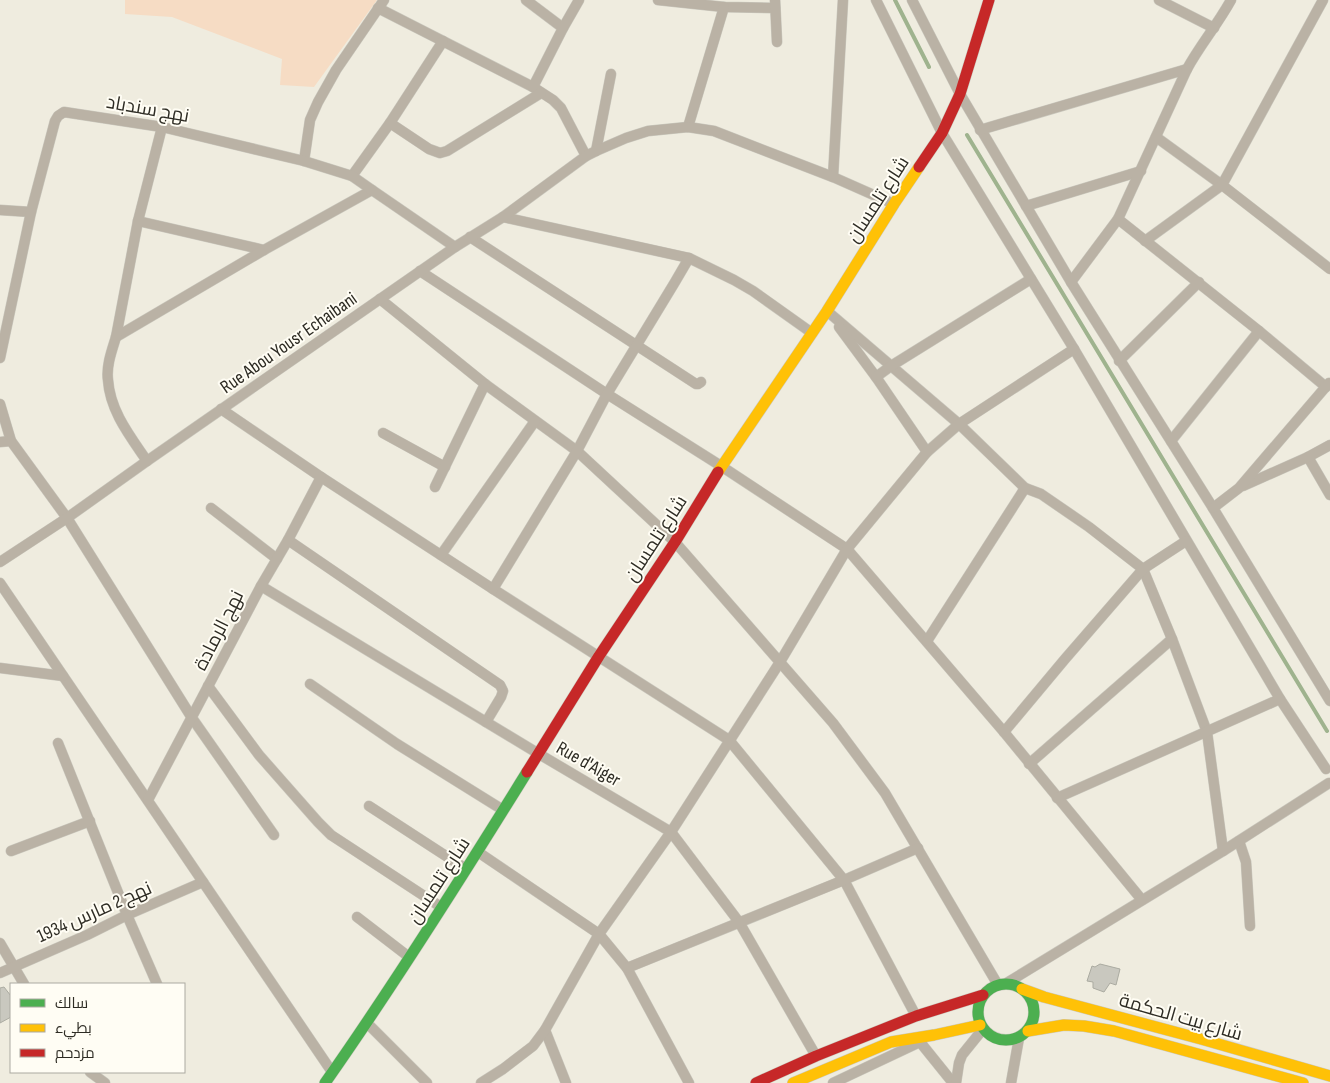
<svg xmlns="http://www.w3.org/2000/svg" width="1330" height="1083" viewBox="0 0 1330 1083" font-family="'Sofia Sans Condensed',Cairo,sans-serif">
  <rect width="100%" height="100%" fill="#efecdf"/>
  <polygon fill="#f6dcc4" points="125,0 377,0 314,87 280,85 282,59 172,17 125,14"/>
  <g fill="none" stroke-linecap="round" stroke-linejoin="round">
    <g stroke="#9fb38e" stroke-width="4">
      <polyline points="895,0 929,67"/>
      <polyline points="967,135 1327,731"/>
    </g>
  </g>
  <g fill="#c9c8bf" stroke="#ababa1">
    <polygon points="1100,964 1120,969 1116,985 1110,983 1104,992 1093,988 1093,982 1087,981 1092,966 1095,967"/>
    <polygon points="4,987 11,996 11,1017 0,1023 0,988"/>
  </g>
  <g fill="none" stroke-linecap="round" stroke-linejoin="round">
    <g stroke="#cbc9bf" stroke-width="11">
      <g id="street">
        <polyline points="526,0 563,28"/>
        <polyline points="658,0 724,7 775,8"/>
        <polyline points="775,0 777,42"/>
        <polyline points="876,0 942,133 1074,349 1280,699 1326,769"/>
        <polyline points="912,0 960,94 1071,282 1213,508 1330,701"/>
        <polyline points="1159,0 1214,28"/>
        <polyline points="378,8 533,87 553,100 561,108 586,156"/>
        <polyline points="533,87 563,28 579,0"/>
        <polyline points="390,123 429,149 440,153 447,151 541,93"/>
        <polyline points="688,127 724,7"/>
        <polyline points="980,130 1187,69"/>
        <polyline points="1156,137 1222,185 1323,0"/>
        <polyline points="596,151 611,74"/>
        <polyline points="304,161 310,120 318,102 336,70 384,0"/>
        <polyline points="352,176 390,123 443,41"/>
        <polyline points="833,177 843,0"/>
        <polyline points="1026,206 1141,171"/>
        <polyline points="0,210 31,212"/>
        <polyline points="503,217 689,258 734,280 753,291 812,333"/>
        <polyline points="1118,219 1259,331 1326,387"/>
        <polyline points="138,221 264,250"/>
        <polyline points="470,237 696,384 698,384 701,382"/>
        <polyline points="1145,241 1222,185 1330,269"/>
        <polyline points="420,271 607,394 721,466 847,549 1004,732 1142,900"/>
        <path d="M 1071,282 L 1118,219 L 1187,69 C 1200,45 1218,24 1231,0"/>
        <polyline points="380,299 485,384 577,451 675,542 833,723 885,793 998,985"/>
        <polyline points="827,311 959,424 1025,488 1041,494 1089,527 1143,569 1172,639 1207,732 1223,851"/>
        <polyline points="839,327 876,377 927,452"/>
        <polyline points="116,337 264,250 372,190"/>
        <polyline points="0,358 31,212 55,121 58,116 64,112 162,127 304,161 352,176 372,190 455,247"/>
        <polyline points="1119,361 1199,282"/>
        <polyline points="876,377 891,366 1031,279"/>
        <polyline points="0,404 11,441 67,518 192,718 274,835"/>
        <polyline points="221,409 321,477 493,589 729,740 844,880 916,1016"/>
        <polyline points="383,433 445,467"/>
        <polyline points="1171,441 1259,331"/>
        <polyline points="0,442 11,441"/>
        <polyline points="1308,457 1330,495"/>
        <path d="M 147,461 C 130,436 110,411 108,380 C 106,366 112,350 116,337 L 138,221 L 162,127"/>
        <polyline points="1243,486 1308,457 1330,445"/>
        <polyline points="435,487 485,384"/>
        <polyline points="211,508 277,559"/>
        <polyline points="1213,508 1239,488 1329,383"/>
        <polyline points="288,540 500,685 503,691 501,697 486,722"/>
        <polyline points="441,555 535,421"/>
        <polyline points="0,562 67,518 147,461 455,247 503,217 586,156 596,151 626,138 648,131 688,127 714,131 833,177 894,204"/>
        <polyline points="0,583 332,1072"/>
        <polyline points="261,586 539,754 671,832 739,922 816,1056"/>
        <polyline points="493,589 577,451 607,394 675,282 689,258"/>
        <polyline points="927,641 1025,488"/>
        <polyline points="0,668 63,676"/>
        <polyline points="310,684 397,744 503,810"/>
        <polyline points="208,686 259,755 318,822 331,835 441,907"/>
        <polyline points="1004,732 1065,659 1143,569 1186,541"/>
        <polyline points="58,743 127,915 157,984"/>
        <polyline points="1029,764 1172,639"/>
        <polyline points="1057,798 1280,699"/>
        <polyline points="148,800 261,586 288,540 321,477"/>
        <polyline points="369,806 466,869"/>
        <polyline points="1239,841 1246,862 1250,926"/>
        <polyline points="11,851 90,821"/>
        <polyline points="478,852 599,934 627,968 689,1083"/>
        <polyline points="357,917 409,957"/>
        <polyline points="0,943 24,984"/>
        <polyline points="627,968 844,880 918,848"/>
        <polyline points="0,973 87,935 127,915 203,882"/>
        <polyline points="1005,984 1223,851 1329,783"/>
        <polyline points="367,1023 427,1083"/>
        <polyline points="545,1030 566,1083"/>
        <polyline points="920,1042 953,1083"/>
        <polyline points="90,1072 105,1083"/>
        <polyline points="481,1083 503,1069 533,1046 545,1030 599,934 671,832 780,662 847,549 927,452 959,424 1074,349"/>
        <polyline points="833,1083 922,1041"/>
        <polyline points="956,1083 959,1063 962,1055 983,1029"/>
        <polyline points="1011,1083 1019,1038"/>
      </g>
    </g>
    <g stroke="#cbc9bf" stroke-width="12">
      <g id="fast">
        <circle cx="1006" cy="1012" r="28"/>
        <path d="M 325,1083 C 396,982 462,877 527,772"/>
      </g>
    </g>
    <g stroke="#cbc9bf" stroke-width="12">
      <g id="slow">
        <polyline points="718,472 827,311 894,204 919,167"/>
        <polyline points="1022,989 1044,997 1201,1039 1330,1076"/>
        <polyline points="1028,1031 1064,1025 1084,1026 1114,1031 1303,1083"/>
        <polyline points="793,1083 891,1042 934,1035 980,1025"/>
      </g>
    </g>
    <g stroke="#cbc9bf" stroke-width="12">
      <g id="jam">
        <polyline points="919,167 942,133 960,94 989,0"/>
        <polyline points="527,772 599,656 675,542 718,472"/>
        <polyline points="756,1083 816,1056 916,1016 983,995"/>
      </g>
    </g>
    <use href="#street" stroke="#bab2a5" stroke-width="10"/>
    <use href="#fast" stroke="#4caf50" stroke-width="11"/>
    <use href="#slow" stroke="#ffc107" stroke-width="11"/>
    <use href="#jam" stroke="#c62828" stroke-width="11"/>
  </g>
  <g text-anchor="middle" stroke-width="4" stroke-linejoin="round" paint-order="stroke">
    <g font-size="19" fill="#2e2c24" stroke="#fffdf4">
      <text transform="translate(148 108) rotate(10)" y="7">نهج سندباد</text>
      <text transform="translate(877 199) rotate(-57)" y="7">شارع تلمسان</text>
      <text transform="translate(288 342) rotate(-35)" y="7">Rue Abou Yousr Echaibani</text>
      <text transform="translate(655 538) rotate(-57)" y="7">شارع تلمسان</text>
      <text transform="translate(218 630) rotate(-63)" y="7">نهج الرمادة</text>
      <text transform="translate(589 763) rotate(30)" y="7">Rue d'Aiger</text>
      <text transform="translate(438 880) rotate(-57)" y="7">شارع تلمسان</text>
      <text transform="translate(94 911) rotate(-24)" y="7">نهج 2 مارس 1934</text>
      <text transform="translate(1181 1016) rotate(16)" y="7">شارع بيت الحكمة</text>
    </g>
  </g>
  <rect x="10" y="983" width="175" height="90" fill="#fffdf4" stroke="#aba9a1"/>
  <rect x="20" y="999" width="25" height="8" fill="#4caf50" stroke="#aba9a1"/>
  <text x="55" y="1008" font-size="15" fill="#2e2c24">سالك</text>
  <rect x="20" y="1024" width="25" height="8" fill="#ffc107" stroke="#aba9a1"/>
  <text x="55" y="1033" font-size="15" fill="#2e2c24">بطيء</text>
  <rect x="20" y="1049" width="25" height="8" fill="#c62828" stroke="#aba9a1"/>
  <text x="55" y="1058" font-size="15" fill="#2e2c24">مزدحم</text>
</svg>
